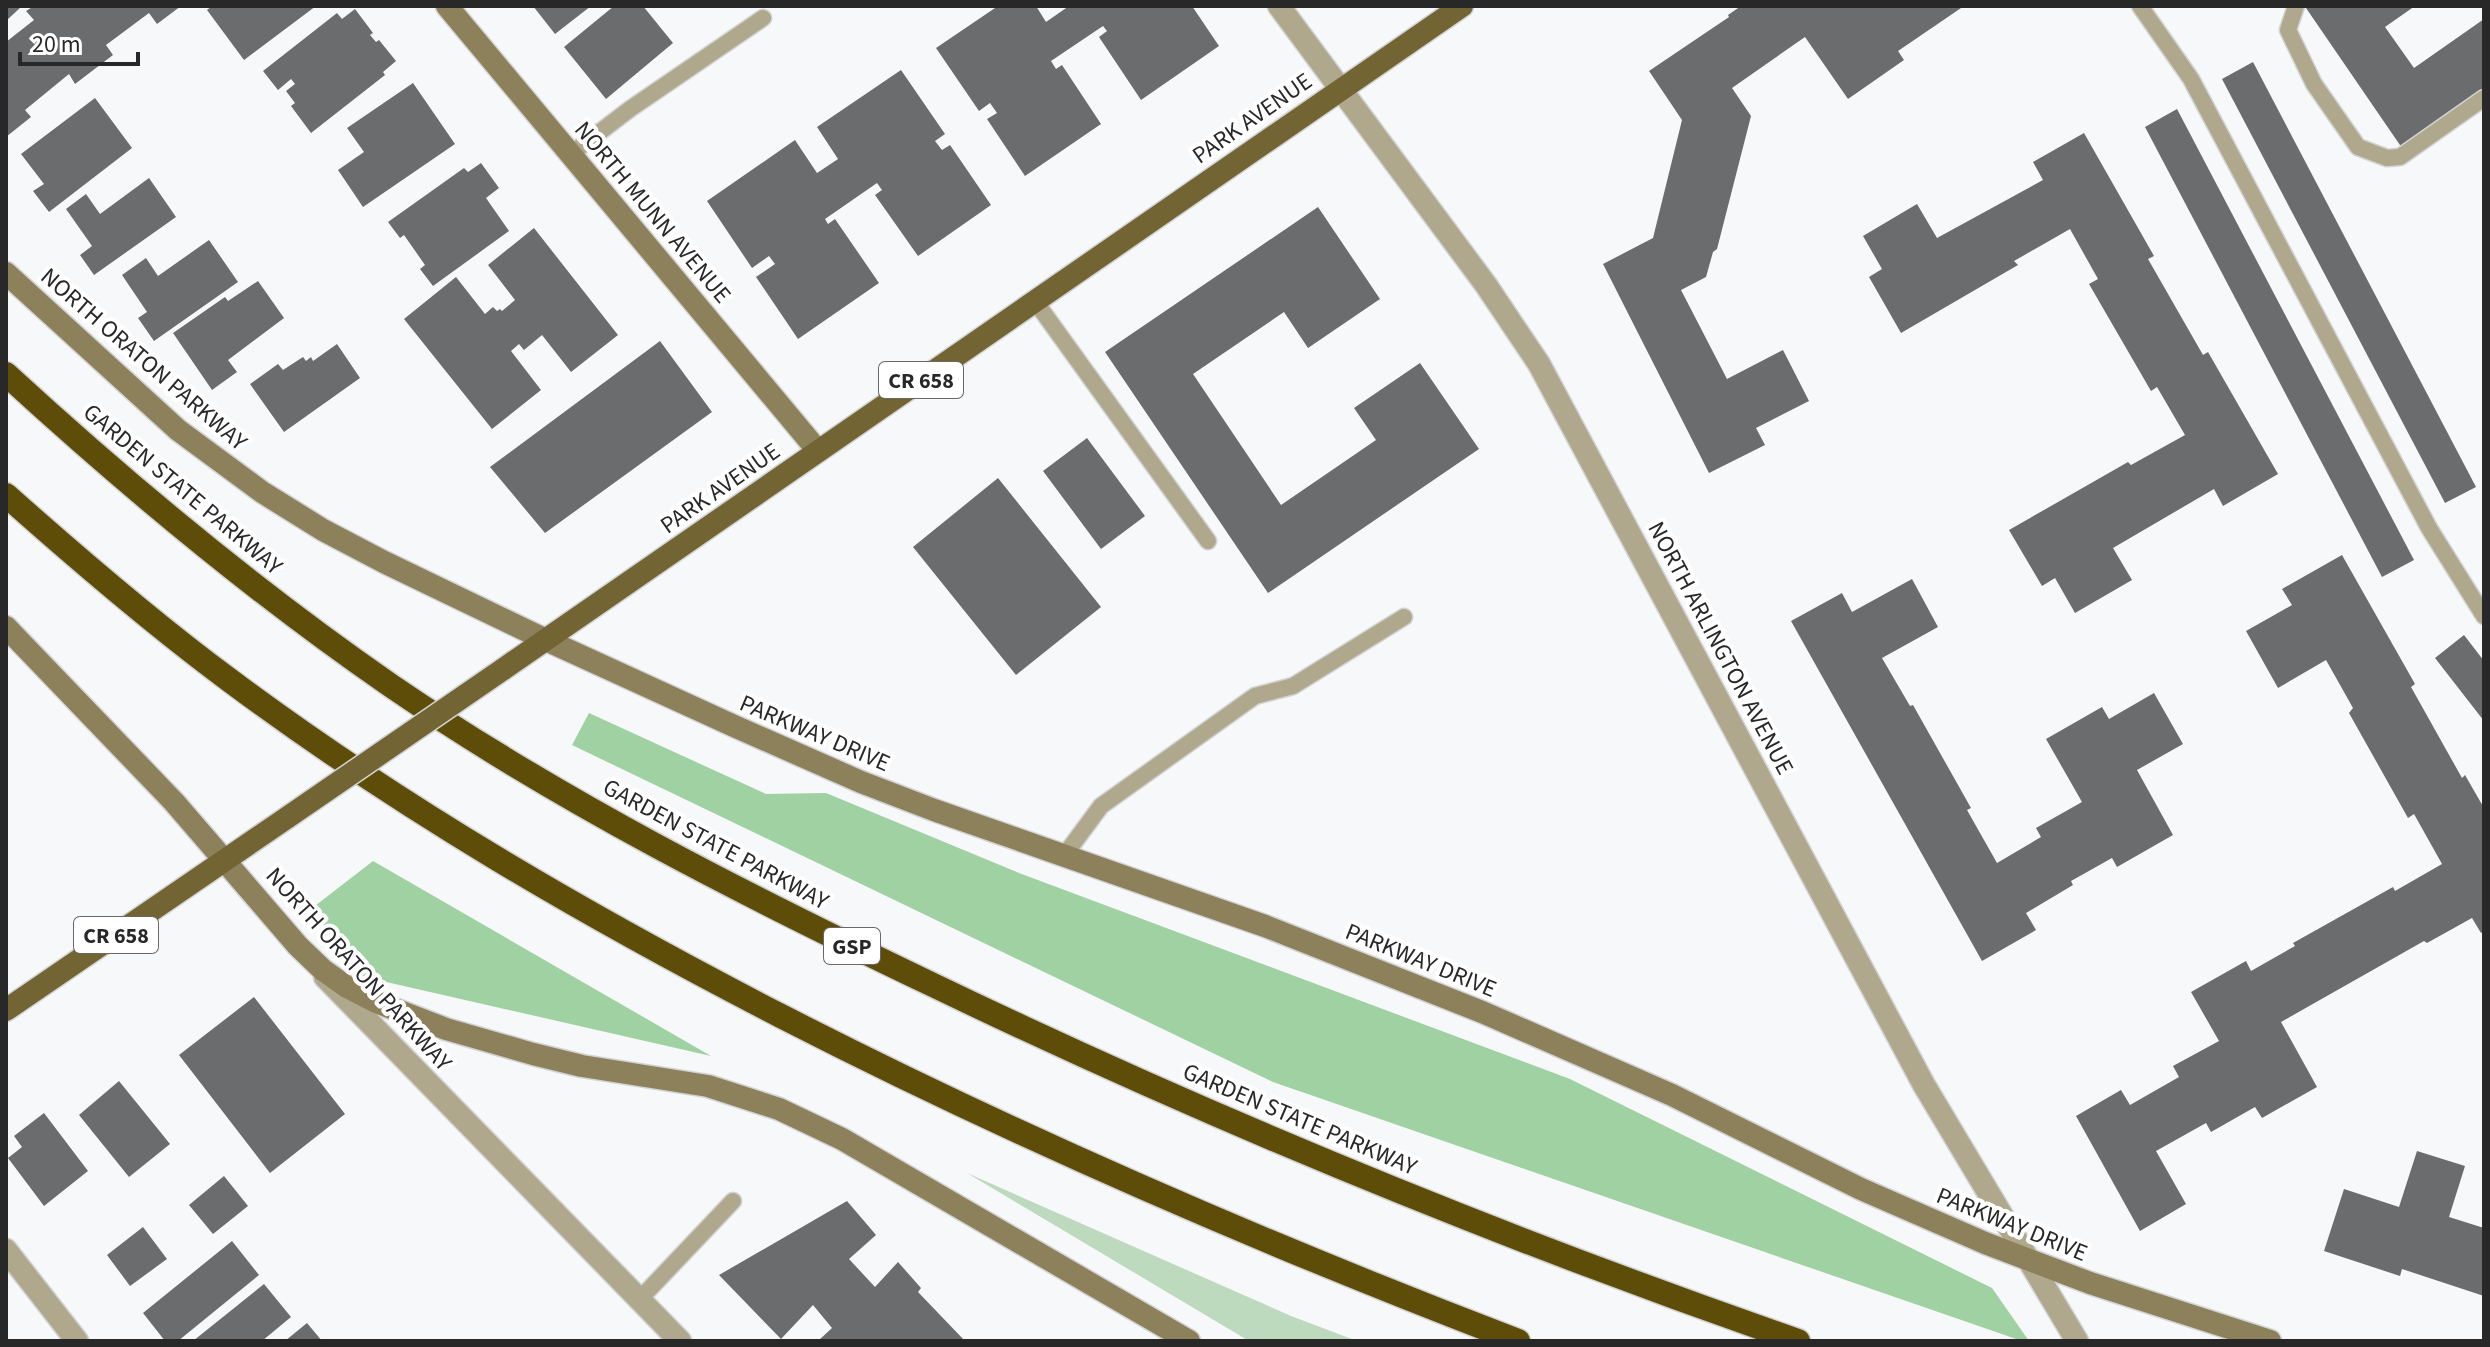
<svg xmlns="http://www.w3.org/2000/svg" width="2490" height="1347" viewBox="0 0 2490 1347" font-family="'Source Sans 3',sans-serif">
  <rect width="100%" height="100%" fill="#f7f8f9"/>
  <polygon fill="#bddabe" points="967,1173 1291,1316 1357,1341 1249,1341"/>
  <g fill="#9fd1a2">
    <polygon points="589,713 766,794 826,793 1019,873 1570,1079 1992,1288 2029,1341 2022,1341 1273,1082 572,745"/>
    <polygon points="373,861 711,1056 360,976 311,909"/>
  </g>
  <g fill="#6b6c6d">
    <polygon points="6,6 22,6 6,21"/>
    <polygon points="34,6 181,6 157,24 149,13 106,45 113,55 75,84 69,74 25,110 31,117 6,137 6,42 34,20 26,11"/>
    <polygon points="212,6 316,6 244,60 207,10"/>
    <polygon points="533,6 591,6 555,34"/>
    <polygon points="614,6 643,6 673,43 606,99 564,47"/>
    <polygon points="998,6 1036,6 1046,22 1069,6 1192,6 1219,46 1141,100 1099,37 1107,31 1103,26 1051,61 1056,69 1062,65 1101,124 1025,176 987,119 997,113 990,103 979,111 936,48"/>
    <polygon points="1741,6 1964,6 1898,51 1904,60 1848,99 1805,37 1732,88 1751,116 1717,249 1713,252 1706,277 1681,290 1727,379 1783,350 1809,401 1756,428 1765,445 1709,473 1603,264 1653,238 1682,120 1649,71 1729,17 1728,15"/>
    <polygon points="2309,6 2415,6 2385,27 2414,68 2484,19 2484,91 2402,148 2306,8"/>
    <polygon points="355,9 373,33 370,35 376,42 379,40 396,61 383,72 385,75 311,133 291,106 295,103 286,91 295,84 291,79 278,90 263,71 337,13 342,19"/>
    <polygon points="2253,62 2476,487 2445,503 2222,79"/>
    <polygon points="901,70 945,134 935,141 942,150 950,145 991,205 918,256 875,195 882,190 877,183 825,219 828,224 835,219 879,283 798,339 756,277 775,264 769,256 752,268 707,201 795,140 817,173 838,159 817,127"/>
    <polygon points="413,83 455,144 363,207 338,170 364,152 347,128"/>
    <polygon points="95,98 132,148 49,212 33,191 44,184 21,154"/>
    <polygon points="2177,109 2414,560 2382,577 2145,127"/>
    <polygon points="2084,133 2154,256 2148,259 2203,355 2208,352 2278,474 2223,506 2214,489 2113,548 2132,580 2075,613 2055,578 2042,586 2009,530 2128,462 2131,465 2185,435 2157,387 2151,391 2089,284 2098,279 2070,229 2014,261 2018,265 1901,333 1869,277 1882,269 1863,236 1917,204 1937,238 2043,180 2033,162"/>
    <polygon points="481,163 499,188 486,198 509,231 433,286 420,269 425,265 404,235 400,238 388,222 464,168 468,172"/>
    <polygon points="149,178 176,217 94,275 80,255 92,246 66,209 86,194 100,214"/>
    <polygon points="1318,207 1380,299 1308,348 1284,312 1193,374 1281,505 1376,440 1354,408 1420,363 1479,449 1268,593 1105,352"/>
    <polygon points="534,228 618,335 571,372 542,335 524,350 519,344 511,351 541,390 492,429 404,319 456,277 485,314 493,307 497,311 500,309 502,311 515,300 488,265"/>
    <polygon points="209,240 238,282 154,341 138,318 147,312 122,275 146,258 158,276"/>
    <polygon points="258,281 284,318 228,360 237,372 212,390 173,333 225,297 228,301"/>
    <polygon points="660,341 712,412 545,533 490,467"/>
    <polygon points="337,344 360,378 284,432 250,384 278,364 283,370 303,357 306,361 311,357 313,361"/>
    <polygon points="1087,438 1145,516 1101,549 1043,471"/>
    <polygon points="998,478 1101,607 1016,675 913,547"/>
    <polygon points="2342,555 2415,684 2411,687 2462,778 2465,775 2484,808 2484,931 2481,933 2472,918 2427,943 2424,941 2281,1022 2317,1087 2262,1118 2255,1107 2211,1132 2206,1123 2156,1151 2186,1204 2140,1231 2076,1116 2121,1090 2130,1105 2179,1077 2173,1066 2219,1041 2191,992 2246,961 2251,971 2295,946 2293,943 2393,887 2395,891 2442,864 2414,814 2408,818 2349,713 2353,708 2326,660 2278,688 2246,631 2292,605 2282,589"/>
    <polygon points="1912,579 1938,627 1882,658 1910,706 1913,705 1971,808 1967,810 1997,863 2041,837 2036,828 2082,802 2046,739 2102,707 2109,719 2154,693 2183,744 2137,770 2173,835 2117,867 2112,858 2071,881 2073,885 2026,913 2036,930 1982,961 1791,621 1842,593 1852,612"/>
    <polygon points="2464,635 2484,661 2484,721 2435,658"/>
    <polygon points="254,997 345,1114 270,1173 179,1055"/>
    <polygon points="119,1081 170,1144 129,1177 79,1115"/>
    <polygon points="44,1113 88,1171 44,1206 8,1158 22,1147 14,1136"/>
    <polygon points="2417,1151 2465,1166 2449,1217 2484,1228 2484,1296 2402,1269 2400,1276 2324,1251 2344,1189 2399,1207"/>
    <polygon points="224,1176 248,1206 213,1234 189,1205"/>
    <polygon points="847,1201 876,1235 849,1259 875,1287 898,1262 921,1288 918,1292 965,1341 818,1341 832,1328 813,1305 781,1339 719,1275"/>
    <polygon points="143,1227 167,1259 130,1286 107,1255"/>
    <polygon points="232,1241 259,1275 178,1341 165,1341 143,1313"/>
    <polygon points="264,1284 291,1317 262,1341 193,1341"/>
    <polygon points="307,1323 322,1341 285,1341"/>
  </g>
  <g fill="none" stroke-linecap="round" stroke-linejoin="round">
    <g stroke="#d2d3d4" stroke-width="19">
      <g id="service">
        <polyline points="2140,6 2191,79 2429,528 2484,616"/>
        <polyline points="2296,6 2288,30 2314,84 2358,147 2387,158 2400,157 2484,98"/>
        <polyline points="571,154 630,109 763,18"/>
        <polyline points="1035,301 1208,541"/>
        <polyline points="1064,856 1101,806 1255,696 1293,686 1404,617"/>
        <polyline points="639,1300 733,1201"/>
      </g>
    </g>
    <g stroke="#d2d3d4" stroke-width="25">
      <g id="minor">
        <polyline points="325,977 680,1341"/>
        <polyline points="6,1250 77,1341"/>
      </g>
    </g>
    <g stroke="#d2d3d4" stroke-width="25">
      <polyline id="tertiary" points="1279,6 1486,285 1539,364 1924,1085 2077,1341"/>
    </g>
    <g stroke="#d2d3d4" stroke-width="25">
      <g id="secondary">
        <polyline points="447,6 818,451"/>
        <polyline points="6,273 178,430 262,492 323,530 384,562 546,640 734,726 861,782 934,810 1265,926 1482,1012 1672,1095 1861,1189 1985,1243 2090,1283 2270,1341"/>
        <polyline points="6,627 174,802 298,946 323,970 347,987 376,1002 446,1029 533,1054 582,1066 708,1086 779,1109 842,1139 1189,1341"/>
      </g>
    </g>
    <g stroke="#d2d3d4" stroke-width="25">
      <g id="primary">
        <polyline points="502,670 1462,6"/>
        <polyline points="6,1010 288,817"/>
      </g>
    </g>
    <g stroke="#d2d3d4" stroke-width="27">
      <g id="motorway">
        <path d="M 6,374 C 128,486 254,591 390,685 C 561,802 745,895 931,984 C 1213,1120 1502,1238 1798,1341"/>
        <path d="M 6,495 C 78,559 151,622 228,679 C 402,809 589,917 781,1016 C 1021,1139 1267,1245 1518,1341"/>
      </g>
    </g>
    <use href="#service" stroke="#afa88d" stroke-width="16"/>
    <use href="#minor" stroke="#afa88d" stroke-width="22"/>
    <use href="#tertiary" stroke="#afa88d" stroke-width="22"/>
    <use href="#secondary" stroke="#8c815a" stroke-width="22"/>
    <use href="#primary" stroke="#736533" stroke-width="22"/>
    <use href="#motorway" stroke="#5e4d08" stroke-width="24"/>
    <g stroke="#d2d3d4" stroke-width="25" stroke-linecap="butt">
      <polyline id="primary-bridge" points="288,817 502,670"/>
    </g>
    <use href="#primary-bridge" stroke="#736533" stroke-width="22"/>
  </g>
  <g text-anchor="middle" stroke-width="8" stroke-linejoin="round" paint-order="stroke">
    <g fill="#fff" stroke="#686869" stroke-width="2">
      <rect x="879" y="362" width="84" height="36" rx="6"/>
      <rect x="74" y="917" width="84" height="36" rx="6"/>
      <rect x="824" y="928" width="56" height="36" rx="6"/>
    </g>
    <g font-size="22" font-weight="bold" fill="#282829">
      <text x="921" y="388">CR 658</text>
      <text x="116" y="943">CR 658</text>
      <text x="852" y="954">GSP</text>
    </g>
    <g font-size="24" fill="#282829" stroke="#fff">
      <text transform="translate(1252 118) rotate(-35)" y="8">PARK AVENUE</text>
      <text transform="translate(653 212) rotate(50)" y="8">NORTH MUNN AVENUE</text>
      <text transform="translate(144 359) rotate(41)" y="8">NORTH ORATON PARKWAY</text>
      <text transform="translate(720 488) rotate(-35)" y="8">PARK AVENUE</text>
      <text transform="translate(183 489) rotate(40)" y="8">GARDEN STATE PARKWAY</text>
      <text transform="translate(1721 648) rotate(62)" y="8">NORTH ARLINGTON AVENUE</text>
      <text transform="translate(815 733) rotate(23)" y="8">PARKWAY DRIVE</text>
      <text transform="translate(716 844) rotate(28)" y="8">GARDEN STATE PARKWAY</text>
      <text transform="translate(1421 960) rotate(22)" y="8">PARKWAY DRIVE</text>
      <text transform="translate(359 969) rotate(48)" y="8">NORTH ORATON PARKWAY</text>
      <text transform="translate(1300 1119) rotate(23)" y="8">GARDEN STATE PARKWAY</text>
      <text transform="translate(2012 1224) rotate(22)" y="8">PARKWAY DRIVE</text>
    </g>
  </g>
  <rect width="2490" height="1347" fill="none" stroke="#282829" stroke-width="16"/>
  <path d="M20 52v12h118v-12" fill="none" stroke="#282829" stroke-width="4"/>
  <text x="32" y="52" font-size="24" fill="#282829" stroke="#ffffff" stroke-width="6" paint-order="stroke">20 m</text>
</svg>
